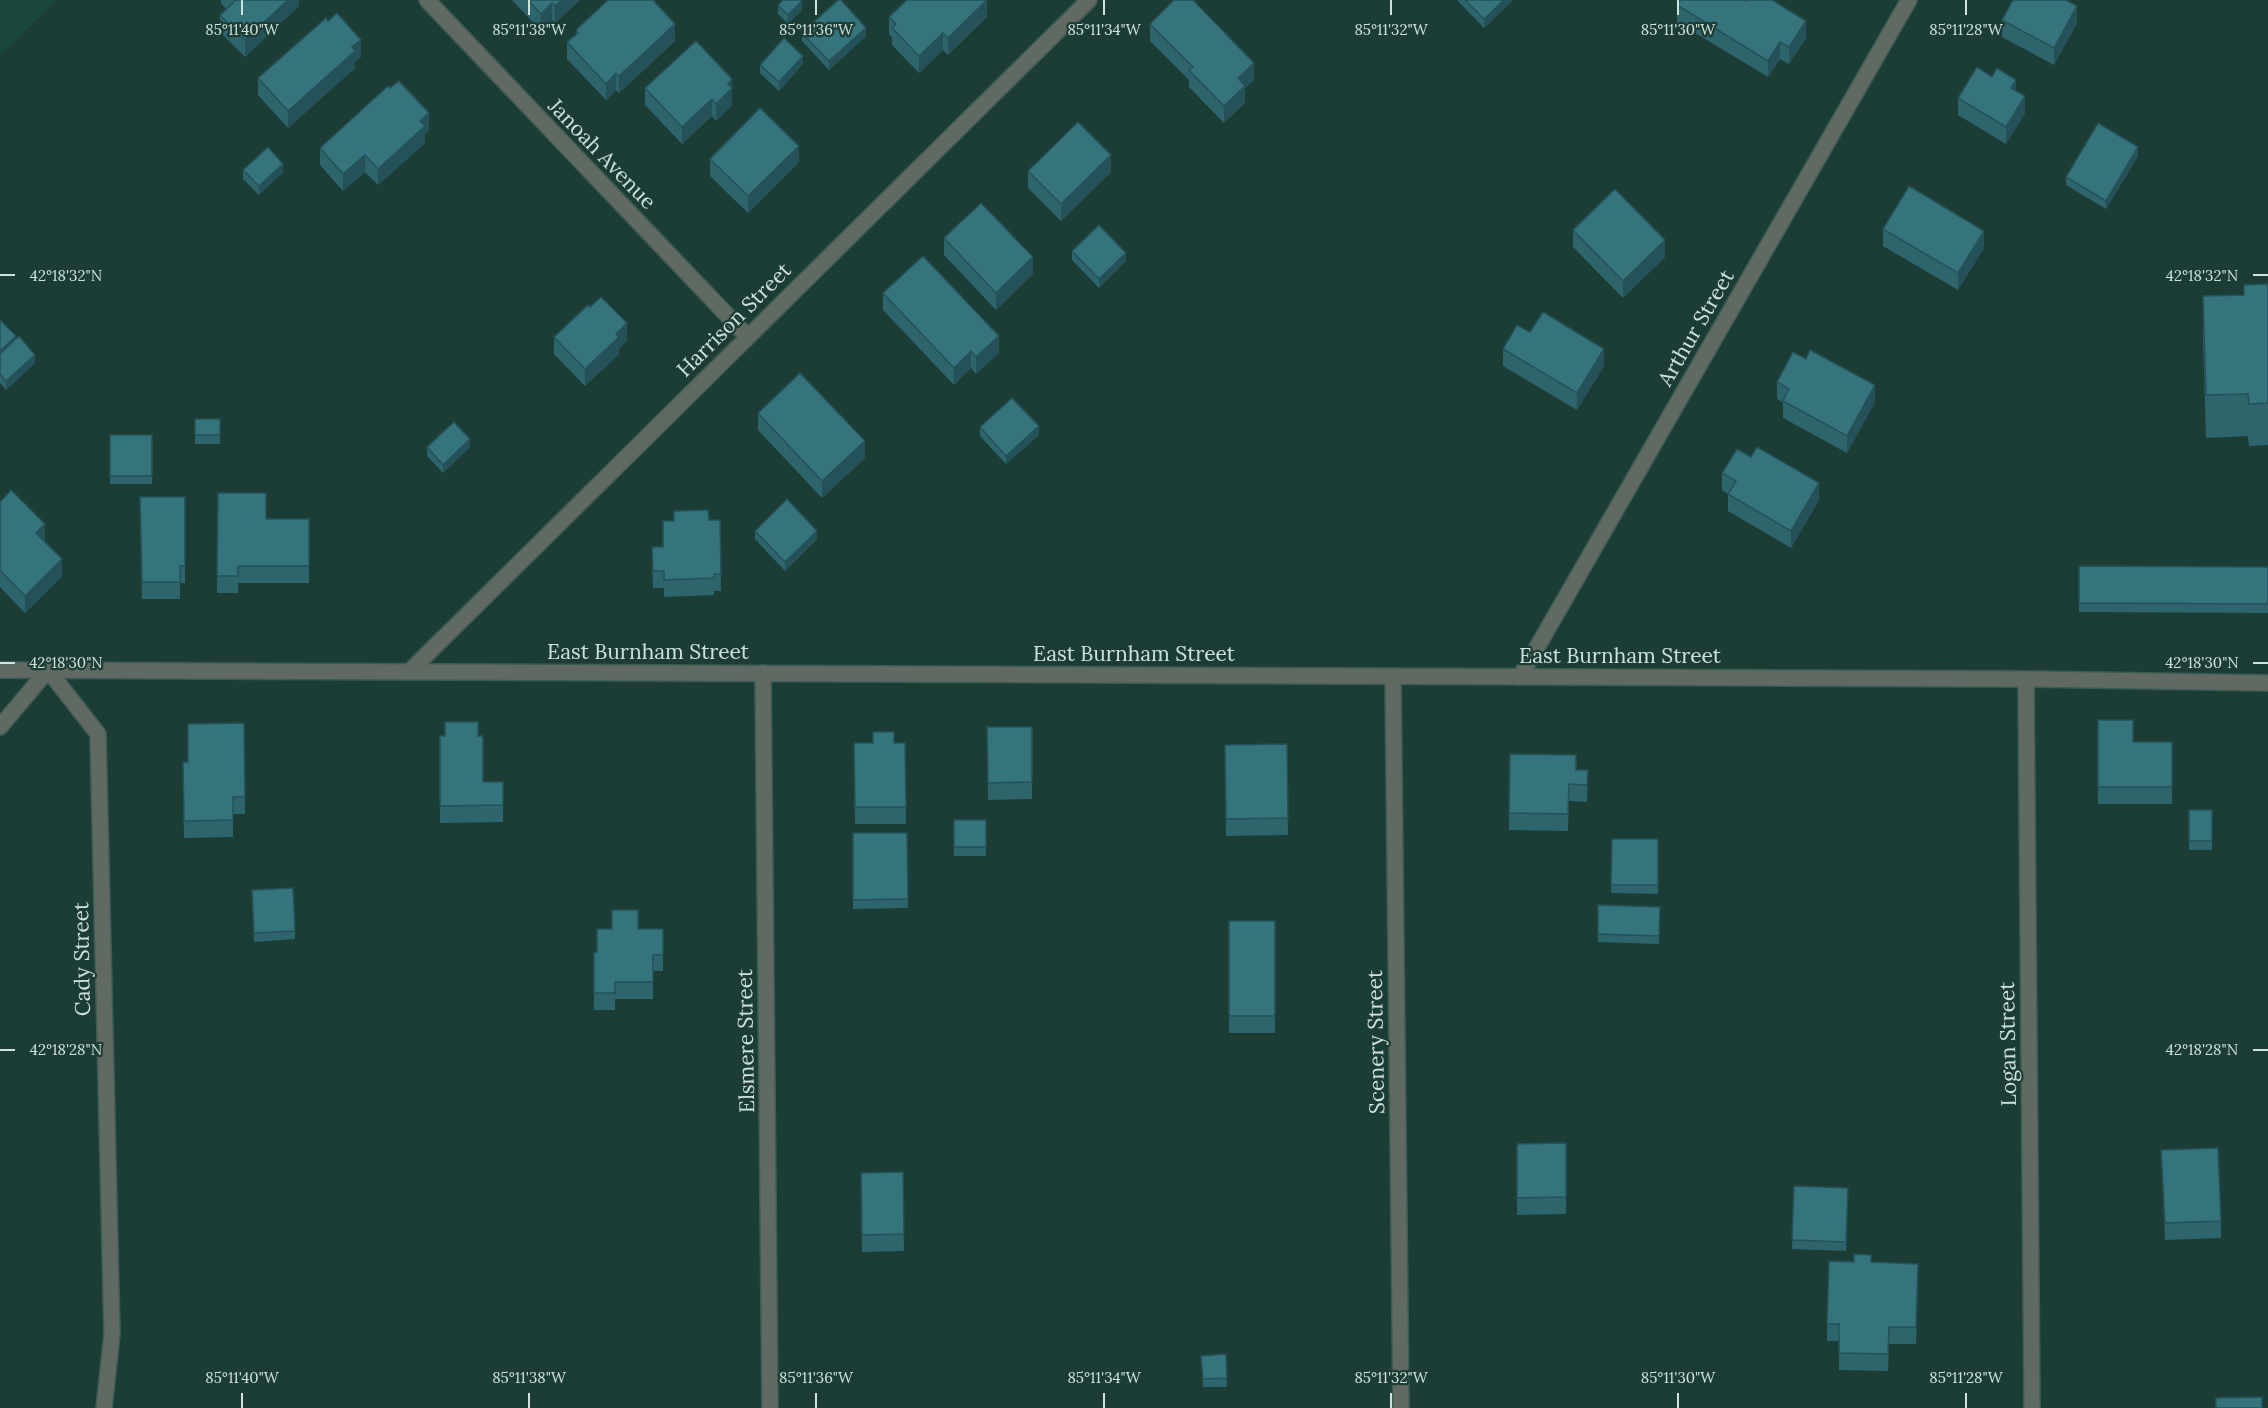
<svg xmlns="http://www.w3.org/2000/svg" width="2268" height="1408" viewBox="0 0 2268 1408" font-family="Lora,serif">
  <rect width="100%" height="100%" fill="#1c3d36"/>
  <polygon fill="#1c473e" points="0,0 57,0 0,55"/>
  <g fill="none" stroke-linecap="round" stroke-linejoin="round">
    <g stroke="#3c5b54" stroke-width="18">
      <g id="street">
        <polyline points="427,0 747,336"/>
        <polyline points="0,670 2026,679 2268,683"/>
        <polyline points="409,672 1089,0"/>
        <polyline points="763,673 770,1408"/>
        <polyline points="1393,676 1401,1408"/>
        <polyline points="1520,677 1909,0"/>
        <polyline points="2026,679 2032,1408"/>
        <polyline points="0,727 48,670 98,734 112,1334 104,1408"/>
      </g>
    </g>
    <use href="#street" stroke="#606a62" stroke-width="15"/>
  </g>
  <g fill="#2e646c">
    <polygon points="221,0 300,0 299,1 299,6 245,57 220,32 220,15 226,9 221,3"/>
    <polygon points="512,0 580,0 555,23 552,20 541,31"/>
    <polygon points="1457,0 1513,0 1484,28"/>
    <polygon points="778,5 802,10 788,24 778,14"/>
    <polygon points="1677,5 1806,38 1789,64 1780,59 1768,77 1677,22"/>
    <polygon points="889,17 987,17 948,55 943,50 919,73 892,45 892,37 889,34"/>
    <polygon points="2002,20 2077,23 2054,65 2002,37"/>
    <polygon points="1150,24 1254,80 1245,88 1245,103 1224,123 1189,87 1189,80 1150,41"/>
    <polygon points="576,30 675,41 619,93 616,90 606,100 567,59 567,42 576,35"/>
    <polygon points="802,33 866,36 829,70 802,41"/>
    <polygon points="361,57 355,62 355,68 288,128 258,95 258,78"/>
    <polygon points="803,64 779,91 760,73 760,65"/>
    <polygon points="645,88 732,88 732,105 716,121 712,116 682,144 645,105"/>
    <polygon points="2016,91 2025,113 2006,144 1958,115 1958,98"/>
    <polygon points="429,130 425,134 425,143 378,185 365,172 343,191 320,165 320,148"/>
    <polygon points="2138,156 2106,209 2066,185 2066,177"/>
    <polygon points="710,159 799,162 748,213 710,176"/>
    <polygon points="243,170 283,172 259,195 243,179"/>
    <polygon points="1028,171 1111,172 1061,221 1028,188"/>
    <polygon points="1883,229 1984,248 1958,290 1883,246"/>
    <polygon points="1573,230 1665,257 1623,298 1573,247"/>
    <polygon points="944,238 1033,274 996,310 944,255"/>
    <polygon points="1072,251 1126,261 1099,288 1072,260"/>
    <polygon points="2268,284 2268,445 2249,446 2248,436 2206,438 2203,339 2203,296 2244,295 2244,285"/>
    <polygon points="883,293 999,353 976,374 971,368 954,385 883,310"/>
    <polygon points="0,320 35,363 6,390 0,383"/>
    <polygon points="1530,332 1604,366 1577,410 1503,366 1503,349"/>
    <polygon points="554,337 627,340 619,349 619,354 585,386 554,354"/>
    <polygon points="1777,382 1875,402 1847,453 1783,418 1783,402 1777,399"/>
    <polygon points="758,413 865,458 822,498 758,430"/>
    <rect x="195" y="419" width="25" height="25"/>
    <polygon points="980,427 1039,435 1006,464 980,436"/>
    <rect x="110" y="435" width="42" height="49"/>
    <polygon points="427,447 470,447 443,473 427,456"/>
    <polygon points="1751,457 1819,500 1791,548 1728,511 1728,494 1722,490 1722,473"/>
    <polygon points="218,493 266,519 309,519 309,583 238,583 238,593 217,593"/>
    <polygon points="185,497 185,583 180,583 180,599 142,599 140,514"/>
    <polygon points="0,502 45,541 44,542 62,576 25,613 0,587"/>
    <polygon points="674,511 709,520 720,520 721,591 714,591 714,595 664,597 664,588 653,588 652,564 663,547 674,521"/>
    <polygon points="755,531 817,539 785,571 755,539"/>
    <polygon points="2079,566 2268,567 2268,613 2079,612"/>
    <polygon points="2098,720 2133,742 2172,742 2172,804 2098,804"/>
    <polygon points="244,723 245,814 233,814 233,837 184,838 183,762 188,762"/>
    <polygon points="987,727 1032,727 1032,799 988,800"/>
    <polygon points="440,736 478,736 483,782 503,782 503,822 440,823"/>
    <polygon points="854,743 905,743 906,824 855,824"/>
    <polygon points="1287,744 1288,835 1226,836 1225,745"/>
    <polygon points="1510,754 1576,770 1588,770 1587,802 1569,801 1568,831 1509,830"/>
    <rect x="2189" y="810" width="23" height="40"/>
    <rect x="954" y="820" width="32" height="36"/>
    <polygon points="853,833 907,833 908,908 853,909"/>
    <polygon points="1612,839 1658,839 1658,894 1611,893"/>
    <polygon points="252,899 295,931 295,939 254,942"/>
    <polygon points="1598,905 1660,907 1659,944 1598,942"/>
    <rect x="1229" y="921" width="46" height="112"/>
    <polygon points="638,929 663,929 663,971 653,971 653,999 615,999 615,1010 594,1010 594,952 597,952"/>
    <polygon points="1566,1143 1566,1214 1517,1215 1517,1144"/>
    <polygon points="2161,1150 2221,1221 2221,1238 2165,1240"/>
    <polygon points="903,1172 904,1251 862,1252 861,1190"/>
    <polygon points="1794,1186 1848,1188 1846,1251 1792,1249"/>
    <polygon points="1871,1263 1918,1281 1916,1344 1889,1344 1888,1371 1839,1370 1839,1341 1827,1341 1827,1324"/>
    <polygon points="1226,1354 1227,1387 1203,1387 1201,1356"/>
  </g>
  <g fill="#255158">
    <polygon points="288,0 300,0 299,1 299,6 245,57 245,40"/>
    <polygon points="562,0 580,0 555,23 555,6"/>
    <polygon points="987,0 987,17 948,55 948,38"/>
    <polygon points="1504,0 1513,0 1484,28 1484,19"/>
    <polygon points="802,1 802,10 788,24 788,15"/>
    <polygon points="552,3 552,20 541,31 541,14"/>
    <polygon points="2077,6 2077,23 2054,65 2054,48"/>
    <polygon points="1806,21 1806,38 1789,64 1789,47"/>
    <polygon points="675,24 675,41 619,93 619,76"/>
    <polygon points="866,28 866,36 829,70 829,61"/>
    <polygon points="943,33 943,50 919,73 919,56"/>
    <polygon points="361,40 361,57 355,62 355,68 288,128 288,111"/>
    <polygon points="1780,42 1780,59 1768,77 1768,61"/>
    <polygon points="803,56 803,64 779,91 779,82"/>
    <polygon points="1254,63 1254,80 1245,88 1245,103 1224,123 1224,106 1238,78"/>
    <polygon points="616,73 616,90 606,100 606,84"/>
    <polygon points="732,79 732,105 716,121 716,104 728,84"/>
    <polygon points="2016,80 2016,97 2011,88"/>
    <polygon points="2025,96 2025,113 2006,144 2006,127"/>
    <polygon points="712,99 712,116 682,144 682,127"/>
    <polygon points="429,113 429,130 425,134 425,143 378,185 378,169 420,121"/>
    <polygon points="799,146 799,162 748,213 748,196"/>
    <polygon points="2138,147 2138,156 2106,209 2106,201"/>
    <polygon points="365,155 365,172 343,191 343,174"/>
    <polygon points="1111,155 1111,172 1061,221 1061,204"/>
    <polygon points="283,164 283,172 259,195 259,186"/>
    <polygon points="1984,231 1984,248 1958,290 1958,273"/>
    <polygon points="1665,240 1665,257 1623,298 1623,281"/>
    <polygon points="1126,253 1126,261 1099,288 1099,279"/>
    <polygon points="1033,257 1033,274 996,310 996,293"/>
    <polygon points="627,323 627,340 619,349 619,354 585,386 585,369 616,334"/>
    <polygon points="16,336 16,344 0,359 0,351"/>
    <polygon points="999,336 999,353 976,374 976,357"/>
    <polygon points="1604,349 1604,366 1577,410 1577,393"/>
    <polygon points="971,351 971,368 954,385 954,368"/>
    <polygon points="35,355 35,363 6,390 6,381"/>
    <polygon points="1875,385 1875,402 1847,453 1847,436"/>
    <polygon points="1039,426 1039,435 1006,464 1006,456"/>
    <polygon points="470,439 470,447 443,473 443,465"/>
    <polygon points="865,441 865,458 822,498 822,481"/>
    <polygon points="1819,483 1819,500 1791,548 1791,531"/>
    <polygon points="45,524 45,541 36,550 36,533"/>
    <polygon points="817,531 817,539 785,571 785,562"/>
    <polygon points="62,559 62,576 25,613 25,596"/>
    <polygon points="1918,1264 1918,1281 1916,1344 1916,1327"/>
  </g>
  <g fill="#35747d" stroke="#255158" stroke-width="1.5">
    <polygon points="234,0 288,0 245,40 220,15 235,1"/>
    <polygon points="528,0 562,0 555,6 552,3 541,14"/>
    <polygon points="608,0 653,0 675,24 619,76 616,73 606,84 567,42 578,33 576,30"/>
    <polygon points="783,0 801,0 802,1 788,15 778,5"/>
    <polygon points="838,0 841,0 866,28 829,61 802,33"/>
    <polygon points="907,0 987,0 948,38 943,33 919,56 892,28 896,24 889,17"/>
    <polygon points="1174,0 1193,0 1254,63 1238,78 1245,86 1224,106 1189,70 1193,67 1150,24"/>
    <polygon points="1465,0 1504,0 1484,19"/>
    <polygon points="1680,0 1745,0 1747,1 1748,0 1772,0 1806,21 1789,47 1780,42 1768,61 1677,5"/>
    <polygon points="2013,0 2066,0 2077,6 2054,48 2002,20"/>
    <polygon points="337,13 361,40 352,47 355,51 288,111 258,78 326,18 328,21"/>
    <polygon points="784,38 803,56 779,82 760,65"/>
    <polygon points="696,41 732,79 728,84 732,88 716,104 712,99 682,127 645,88"/>
    <polygon points="1977,67 1992,77 1997,68 2016,80 2011,88 2025,96 2006,127 1958,98"/>
    <polygon points="399,81 429,113 420,121 425,126 378,169 365,155 343,174 320,148 388,86 390,88"/>
    <polygon points="760,108 799,146 748,196 710,159"/>
    <polygon points="1078,122 1111,155 1061,204 1028,171"/>
    <polygon points="2098,123 2138,147 2106,201 2066,177"/>
    <polygon points="268,147 283,164 259,186 243,170"/>
    <polygon points="1909,186 1984,231 1958,273 1883,229"/>
    <polygon points="1615,189 1665,240 1623,281 1573,230"/>
    <polygon points="981,203 1033,257 996,293 944,238"/>
    <polygon points="1099,225 1126,253 1099,279 1072,251"/>
    <polygon points="923,256 999,336 976,357 971,351 954,368 883,293"/>
    <polygon points="2268,284 2268,403 2249,404 2248,394 2206,395 2203,296 2244,295 2244,285"/>
    <polygon points="601,297 627,323 616,334 619,337 585,369 554,337 588,305 590,307"/>
    <polygon points="1543,312 1604,349 1577,393 1503,349 1517,325 1530,332"/>
    <polygon points="0,320 16,336 0,351"/>
    <polygon points="19,336 35,355 6,381 0,374 0,354"/>
    <polygon points="1810,350 1875,385 1847,436 1783,401 1789,389 1777,382 1793,352 1806,359"/>
    <polygon points="800,373 865,441 822,481 758,413"/>
    <polygon points="1012,398 1039,426 1006,456 980,427"/>
    <rect x="195" y="419" width="25" height="16"/>
    <polygon points="454,422 470,439 443,465 427,447"/>
    <rect x="110" y="435" width="42" height="41"/>
    <polygon points="1757,447 1819,483 1791,531 1728,494 1736,481 1722,473 1737,449 1751,457"/>
    <polygon points="11,490 45,524 36,533 62,559 25,596 0,570 0,502"/>
    <polygon points="218,493 266,493 266,519 309,519 309,566 238,566 238,576 217,576"/>
    <polygon points="140,497 185,497 185,566 180,566 180,582 142,582"/>
    <polygon points="787,499 817,531 785,562 755,531"/>
    <polygon points="708,510 709,520 720,520 721,574 714,574 714,578 664,580 664,571 653,571 652,547 663,547 663,521 674,521 674,511"/>
    <polygon points="2079,566 2268,567 2268,604 2079,603"/>
    <polygon points="2098,720 2133,720 2133,742 2172,742 2172,787 2098,787"/>
    <polygon points="445,722 478,722 478,736 483,736 483,782 503,782 503,805 440,806 440,736 445,736"/>
    <polygon points="244,723 245,797 233,797 233,820 184,821 183,762 188,762 188,724"/>
    <polygon points="987,727 1032,727 1032,782 988,783"/>
    <polygon points="873,732 894,732 894,743 905,743 906,807 855,807 854,743 873,743"/>
    <polygon points="1287,744 1288,818 1226,819 1225,745"/>
    <polygon points="1510,754 1576,755 1576,770 1588,770 1587,785 1569,784 1568,814 1509,813"/>
    <rect x="2189" y="810" width="23" height="31"/>
    <rect x="954" y="820" width="32" height="27"/>
    <polygon points="853,833 907,833 908,899 853,900"/>
    <polygon points="1612,839 1658,839 1658,885 1611,885"/>
    <polygon points="293,888 295,931 254,933 252,890"/>
    <polygon points="1598,905 1660,907 1659,936 1598,934"/>
    <polygon points="612,910 638,910 638,929 663,929 663,955 653,955 653,982 615,982 615,993 594,993 594,952 597,952 597,929 612,929"/>
    <rect x="1229" y="921" width="46" height="95"/>
    <polygon points="1566,1143 1566,1197 1517,1198 1517,1144"/>
    <polygon points="2218,1148 2221,1221 2165,1223 2161,1150"/>
    <polygon points="903,1172 904,1234 862,1235 861,1173"/>
    <polygon points="1794,1186 1848,1188 1846,1242 1792,1240"/>
    <polygon points="1854,1254 1871,1255 1871,1262 1918,1264 1916,1327 1889,1327 1888,1354 1839,1353 1839,1324 1827,1324 1829,1261 1854,1262"/>
    <polygon points="1226,1354 1227,1378 1203,1379 1201,1356"/>
    <polygon points="2262,1397 2262,1408 2216,1408 2216,1398"/>
  </g>
  <path fill="none" stroke="#cfe1dc" stroke-width="2" d="M 242,0 L 242,15M 529,0 L 529,15M 816,0 L 816,15M 1104,0 L 1104,15M 1391,0 L 1391,15M 1678,0 L 1678,15M 1966,0 L 1966,15M 0,275 L 15,275M 2253,275 L 2268,275M 0,663 L 15,663M 2253,663 L 2268,663M 0,1050 L 15,1050M 2253,1050 L 2268,1050M 242,1393 L 242,1408M 529,1393 L 529,1408M 816,1393 L 816,1408M 1104,1393 L 1104,1408M 1391,1393 L 1391,1408M 1678,1393 L 1678,1408M 1966,1393 L 1966,1408"/>
  <g text-anchor="middle" stroke-width="4.5" stroke-linejoin="round" paint-order="stroke">
    <g font-size="21" fill="#cfe1dc" stroke="#1c3d36">
      <text transform="translate(602 154) rotate(46)" y="7">Janoah Avenue</text>
      <text transform="translate(734 320) rotate(-45)" y="7">Harrison Street</text>
      <text transform="translate(1696 328) rotate(-60)" y="7">Arthur Street</text>
      <text x="648" y="659">East Burnham Street</text>
      <text x="1134" y="661">East Burnham Street</text>
      <text x="1620" y="663">East Burnham Street</text>
      <text transform="translate(82 959) rotate(-91)" y="7">Cady Street</text>
      <text transform="translate(746 1041) rotate(-91)" y="7">Elsmere Street</text>
      <text transform="translate(1376 1042) rotate(-91)" y="7">Scenery Street</text>
      <text transform="translate(2008 1044) rotate(-91)" y="7">Logan Street</text>
    </g>
  </g>
  <g font-size="15" text-anchor="middle" fill="#cfe1dc" stroke="#1c3d36" stroke-width="4.5" stroke-linejoin="round" paint-order="stroke">
    <text x="242" y="35">85°11'40"W</text>
    <text x="529" y="35">85°11'38"W</text>
    <text x="816" y="35">85°11'36"W</text>
    <text x="1104" y="35">85°11'34"W</text>
    <text x="1391" y="35">85°11'32"W</text>
    <text x="1678" y="35">85°11'30"W</text>
    <text x="1966" y="35">85°11'28"W</text>
    <text x="66" y="281">42°18'32"N</text>
    <text x="2202" y="281">42°18'32"N</text>
    <text x="66" y="668">42°18'30"N</text>
    <text x="2202" y="668">42°18'30"N</text>
    <text x="66" y="1055">42°18'28"N</text>
    <text x="2202" y="1055">42°18'28"N</text>
    <text x="242" y="1383">85°11'40"W</text>
    <text x="529" y="1383">85°11'38"W</text>
    <text x="816" y="1383">85°11'36"W</text>
    <text x="1104" y="1383">85°11'34"W</text>
    <text x="1391" y="1383">85°11'32"W</text>
    <text x="1678" y="1383">85°11'30"W</text>
    <text x="1966" y="1383">85°11'28"W</text>
  </g>
</svg>
